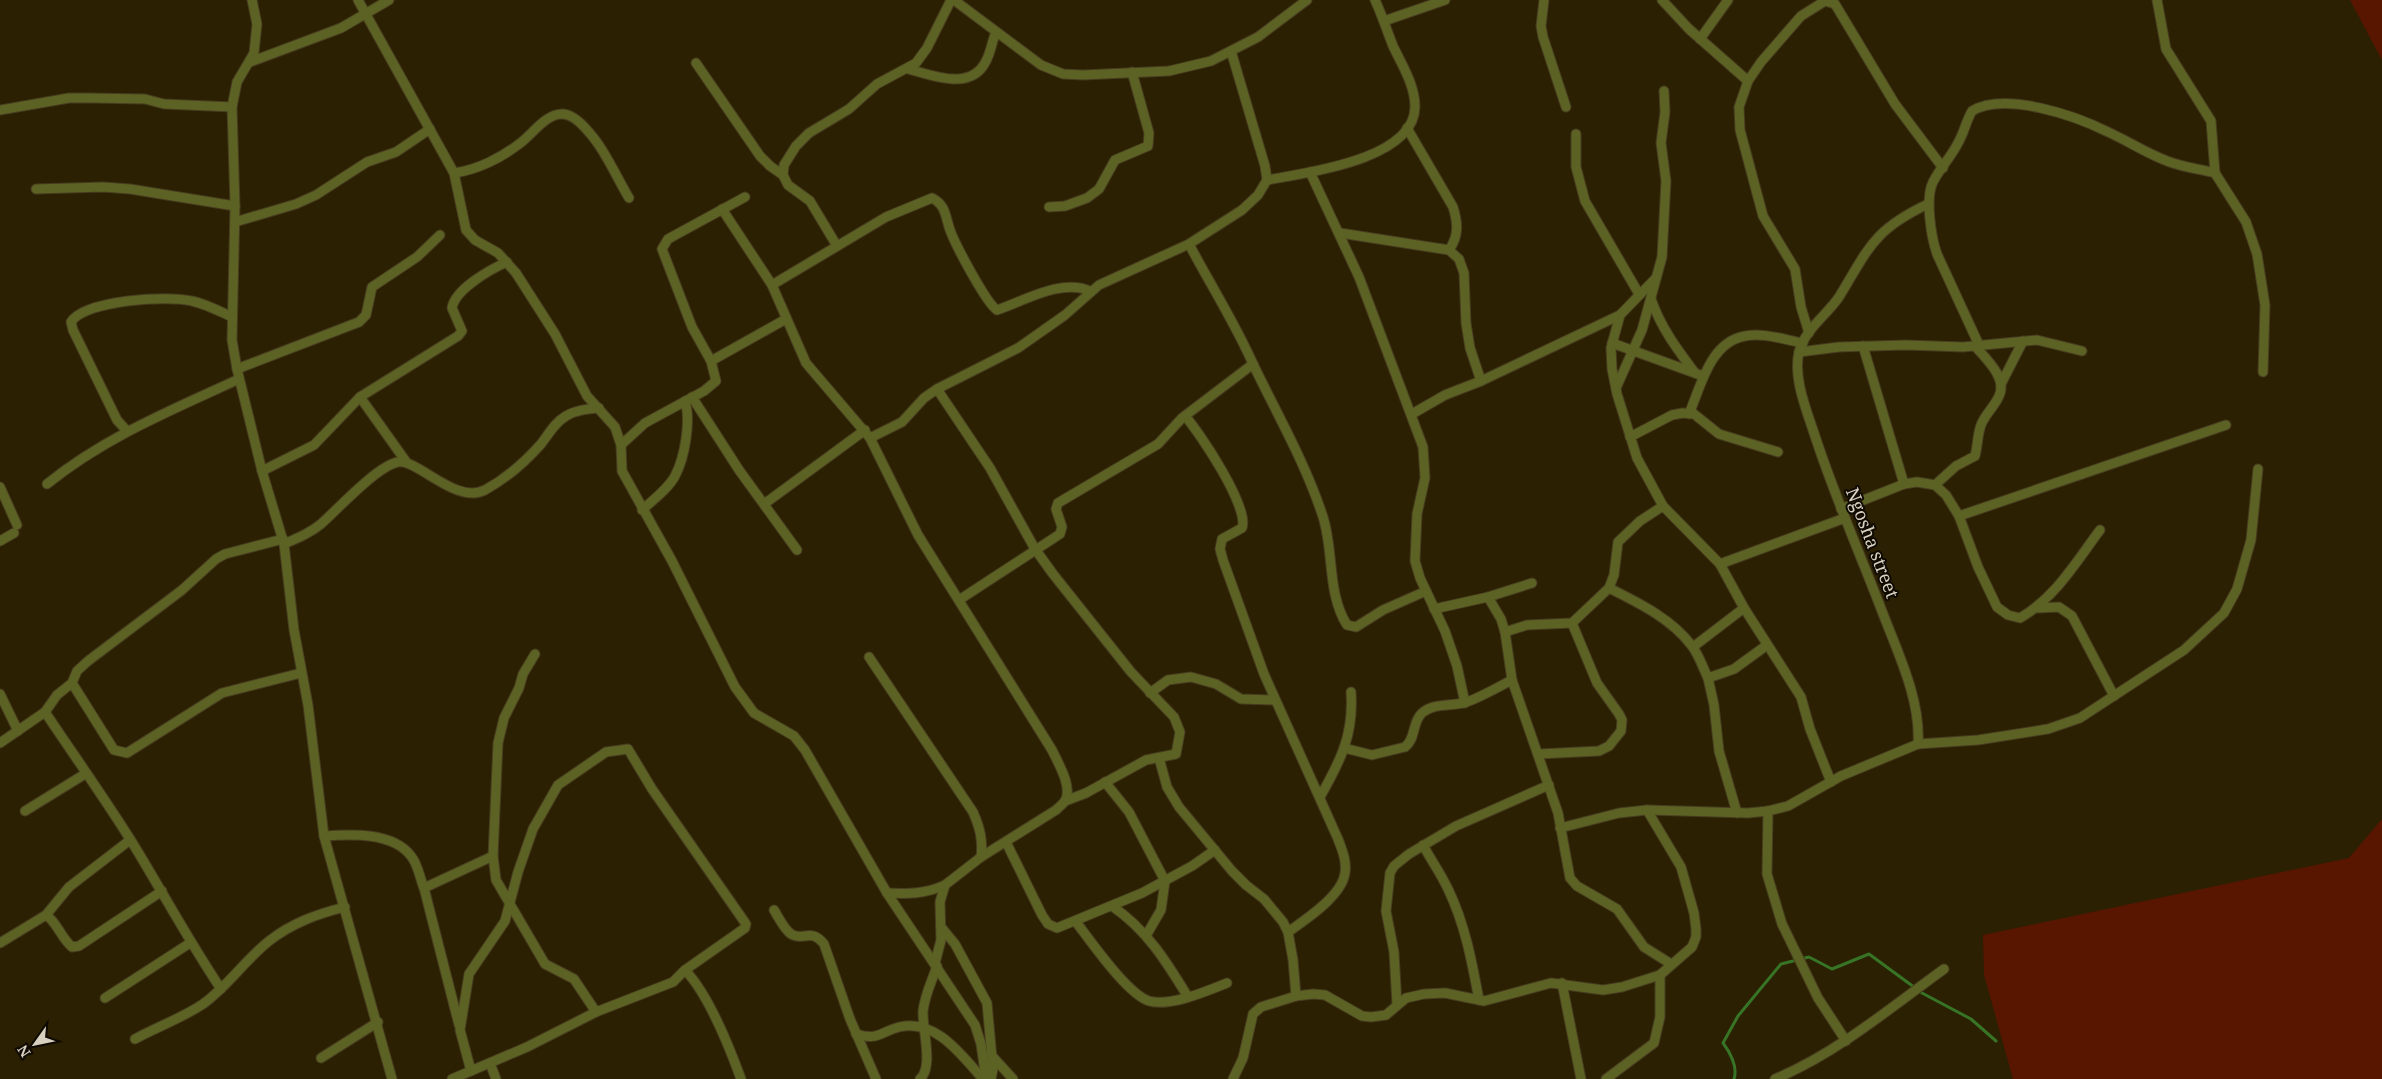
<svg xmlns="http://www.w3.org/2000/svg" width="2382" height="1079" viewBox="0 0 2382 1079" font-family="'Noto Serif',serif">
  <rect width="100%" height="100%" fill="#2b2001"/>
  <g fill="#581600">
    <polygon points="2350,0 2382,0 2382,60"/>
    <polygon points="2382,819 2382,1079 2013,1079 1984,975 1983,935 2349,858"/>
  </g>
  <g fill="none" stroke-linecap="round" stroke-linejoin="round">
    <path stroke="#377425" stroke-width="3" d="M 1734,1079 C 1738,1067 1730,1052 1723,1043 L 1738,1016 L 1781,964 L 1809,957 L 1832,969 L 1869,954 L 1922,993 L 1971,1019 L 1996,1041"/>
    <g stroke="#473c20" stroke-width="11">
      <g id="minor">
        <polyline points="252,0 257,24 254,53 237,82 232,107 235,206 232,340 237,369 262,471 284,544 294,630 308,705 324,836 392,1079"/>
        <polyline points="358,0 454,173 466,230 475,240 498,253 516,273 555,334 587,396 615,427 621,445 622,471 672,561 735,687 754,713 794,736 805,750 887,893 975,1025 981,1044 986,1079"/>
        <polyline points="954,0 1041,65 1063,74 1083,75 1169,71 1211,61 1258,37 1307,0"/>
        <polyline points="1544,0 1541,26 1543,37 1566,107"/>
        <polyline points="1662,0 1689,29 1748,81"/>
        <polyline points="2157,0 2166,49 2211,121 2215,173 2246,222 2257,254 2265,305 2263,372"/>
        <polyline points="1384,21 1445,0"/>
        <polyline points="1700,39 1728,0"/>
        <polyline points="250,62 341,28 389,0"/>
        <polyline points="696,63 760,156 770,166 783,175"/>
        <path d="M 908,69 C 932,75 971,92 986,61 C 991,52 992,41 996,32"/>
        <polyline points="0,110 69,98 90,98 145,99 164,104 232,107"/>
        <path d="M 1407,128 L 1453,207 C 1458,223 1459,236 1449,250"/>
        <polyline points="1576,134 1576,167 1585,201 1639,294"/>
        <polyline points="1310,172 1359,277 1423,447 1425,478 1417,514 1415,561 1420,578 1445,631 1457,666 1465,703"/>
        <path d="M 454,173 C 477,170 501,158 519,144 C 532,135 545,114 562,114 C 572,114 581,123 587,130 C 604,148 616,176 629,198"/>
        <path d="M 1267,180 C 1305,173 1414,160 1415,107 C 1415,85 1402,65 1393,46 C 1387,31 1382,15 1375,0"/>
        <polyline points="36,189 103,187 130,189 235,206"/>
        <polyline points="1049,207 1065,206 1087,198 1099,189 1115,160 1148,146 1149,133 1132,72"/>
        <path d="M 722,209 L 772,285 L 806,363 L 870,438 L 918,535 L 1052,750 C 1058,763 1073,787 1065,801 C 1063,804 1059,807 1056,810 L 981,857 L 945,885 L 940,902 L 941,940 L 935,963"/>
        <polyline points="235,222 296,204 316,195 367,162 396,152 430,129"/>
        <polyline points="1340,233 1449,250 1459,259 1464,273 1466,323 1470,348 1481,381"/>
        <polyline points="837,246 810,201 788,185 783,175 784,165 796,146 809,133 849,109 877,84 916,63 927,48 951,0"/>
        <polyline points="1656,278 1620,315 1611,348 1612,369 1617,394 1637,458 1663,506 1720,564 1744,608 1801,697 1810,729 1831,782"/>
        <path d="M 772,285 L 886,217 L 932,198 C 946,205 945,216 950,230 C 955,244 986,303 997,310 C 1024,301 1062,278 1090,291"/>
        <path d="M 1651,299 C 1661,328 1677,349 1695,373"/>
        <polyline points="1809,333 1801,307 1795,269 1763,216 1740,130 1739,107 1748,81 1761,62 1801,16 1825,1 1835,4 1895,104 1943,168"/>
        <polyline points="1612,343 1703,376"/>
        <path d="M 1979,345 L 1937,254 C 1931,237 1925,198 1933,182 C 1940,168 1951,157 1958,143 C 1964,133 1966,121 1972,111 C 2005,91 2076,116 2108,132 C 2128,141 2146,153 2167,161 C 2182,167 2199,169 2215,173"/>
        <polyline points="1863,346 1904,484"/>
        <polyline points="1799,352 1839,347 1906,345 1963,347 2037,340 2082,351"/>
        <polyline points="711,361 786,319"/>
        <path d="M 1253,364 C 1277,414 1306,464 1323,517 C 1334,551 1327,594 1347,625 L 1356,627 L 1383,610 L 1426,591"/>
        <polyline points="237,369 359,322 366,315 372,287 417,257 440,235"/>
        <polyline points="2001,384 2023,341"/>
        <polyline points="1616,388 1642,330 1662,257 1666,181 1661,143 1665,112 1664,91"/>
        <polyline points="937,389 990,468 1035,549 1053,574 1131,672 1174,717 1180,732 1176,754 1146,760 1086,793 1065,801"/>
        <polyline points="360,397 407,463"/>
        <polyline points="692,397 739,470 797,550"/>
        <polyline points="1412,414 1445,395 1481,381 1620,315"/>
        <path d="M 1689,414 C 1701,386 1710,342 1745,336 C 1763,332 1785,340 1803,343"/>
        <path d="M 1185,416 C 1200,433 1250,508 1242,528 L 1222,539 L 1220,549 L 1223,560 L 1264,674 L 1338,839 C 1342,850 1347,861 1345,873 C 1342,896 1305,920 1288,932"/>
        <path d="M 127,431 L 117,420 L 73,330 L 71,322 C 85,300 168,295 192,301 C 206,304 219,311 232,317"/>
        <polyline points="1630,437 1672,415 1683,413 1694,414 1719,434 1778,452"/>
        <polyline points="870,438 902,422 924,398 937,389 1018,348 1065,315 1099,285 1189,244 1242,210 1258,195 1267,180 1265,166 1231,51"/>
        <polyline points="621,445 645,423 704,391 716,381 711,361 692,327 662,249 668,239 745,197"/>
        <path d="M 262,471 L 314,445 L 360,397 L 458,336 L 462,331 L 452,308 C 455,289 491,269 507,262"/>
        <path d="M 47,484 C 105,437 172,410 239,379"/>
        <path d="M 1935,485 L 1956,466 L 1975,456 C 1978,445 1977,436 1981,425 C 1985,414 1995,406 1999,396 C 2008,378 1985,358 1975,346"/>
        <polyline points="0,487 17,525"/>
        <polyline points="764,504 865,430"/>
        <path d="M 1841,509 L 1904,484 L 1917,482 L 1935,485 L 1946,495 L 1959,516 L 1978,567 L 1997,607 L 2008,615 L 2020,618 C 2055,598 2076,562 2100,530"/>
        <path d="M 642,510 C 653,500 668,489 675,476 C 685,457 691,421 685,401"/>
        <polyline points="1959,516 2226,425"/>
        <polyline points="0,541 14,533"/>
        <path d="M 284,544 C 298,538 310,533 321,524 C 338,509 377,466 398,462 C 418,459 456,505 485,490 C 505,479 526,461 541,444 C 549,434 554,423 566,416 C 576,410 588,409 599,408"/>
        <polyline points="1720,564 1845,518"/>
        <path d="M 1609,588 C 1639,603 1672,619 1692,646 C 1699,655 1703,668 1708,678"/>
        <polyline points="1488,597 1501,619 1505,632 1512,680 1558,813 1570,878 1577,886 1617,909 1644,947 1671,964"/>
        <path d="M 959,600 L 1060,534 L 1062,527 L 1056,509 L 1058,503 L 1158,444 L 1182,418 L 1253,364 C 1235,323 1210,284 1189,244"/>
        <polyline points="2038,608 2059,607 2072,616 2114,696"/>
        <polyline points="1434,609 1488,597 1532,583"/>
        <polyline points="1505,632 1527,625 1572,623 1609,588 1614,575 1618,542 1640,521 1663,506"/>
        <polyline points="1693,647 1744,608"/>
        <polyline points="535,654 523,674 519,688 504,718 498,743 493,856 496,880 545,964 574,979 596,1012"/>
        <path d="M 869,657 L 973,812 C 980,828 983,840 981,857"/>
        <polyline points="72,683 114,750 127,753 222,693 301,673"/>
        <polyline points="1150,693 1168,680 1191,677 1216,684 1241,699 1275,700"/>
        <polyline points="0,694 18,731"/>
        <path d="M 45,712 C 73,754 103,796 130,839 C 161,889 188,940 221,989"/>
        <polyline points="0,743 45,712 57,695 72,683 77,671 88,661 182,590 216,559 225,554 283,539"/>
        <path d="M 1918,744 C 1921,698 1896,649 1880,606 C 1858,549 1833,492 1814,433 C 1806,409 1793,377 1799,352 C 1805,329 1827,315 1839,297 C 1869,248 1873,230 1928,204"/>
        <path d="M 1344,748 L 1372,755 L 1405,747 C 1416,739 1412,722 1422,713 C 1433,703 1450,706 1463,703 C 1474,701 1500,686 1512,680"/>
        <polyline points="1539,754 1599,751 1609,746 1621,731 1622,720 1619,714 1597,683 1572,623"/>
        <polyline points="1159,758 1167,787 1179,807 1232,871 1246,885 1264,899 1283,922 1288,932 1293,960 1296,996"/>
        <polyline points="1105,782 1129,812 1165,881 1161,910 1147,934"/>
        <path d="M 1320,797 C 1341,760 1354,734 1351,692"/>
        <polyline points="25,811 85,774"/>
        <polyline points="1768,811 1767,874 1782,924 1818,998 1846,1041"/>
        <polyline points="1737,813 1719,751 1714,705 1708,678 1734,669 1767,645"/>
        <polyline points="1560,828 1619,813 1647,810 1748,813 1768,811 1788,806 1841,776 1918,744 1978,740 2048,729 2080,718 2184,650 2224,613 2237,589 2251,540 2258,469"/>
        <path d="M 324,836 C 351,834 393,832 411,856 C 418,864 420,879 424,888 L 493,856"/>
        <polyline points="1006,842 1042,915 1048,924 1057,928 1142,893 1192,866 1215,850"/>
        <path d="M 1423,845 C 1431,860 1441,874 1448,889 C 1465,924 1472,962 1479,1000"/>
        <polyline points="424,888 459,1025"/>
        <path d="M 887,893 C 909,894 925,894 945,885"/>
        <path d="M 1112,906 C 1147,930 1166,961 1188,997"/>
        <path d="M 774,910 C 779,918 784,929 791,934 C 804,942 810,927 824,944 L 850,1019 L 876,1079"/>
        <polyline points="46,915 69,887 130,840"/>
        <path d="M 1076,922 C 1090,940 1127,994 1149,1001 C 1170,1007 1207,991 1227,983"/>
        <polyline points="941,927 955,944 987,1003 993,1069 991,1079"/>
        <path d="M 0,943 L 46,915 C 57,922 61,938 72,947 L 79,946 L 162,891"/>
        <polyline points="1562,983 1581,1079"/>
        <polyline points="105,998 190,943"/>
        <polyline points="1397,1005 1394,952 1386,911 1390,873 1394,866 1409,854 1456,826 1549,785"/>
        <path d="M 856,1034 C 878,1041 880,1032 899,1027 C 936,1018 962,1056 983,1079"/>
        <path d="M 135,1039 C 157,1027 182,1018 203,1004 C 228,986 245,960 269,941 C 292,923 317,914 345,907"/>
        <polyline points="992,1056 1013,1079"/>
        <polyline points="321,1058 378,1022"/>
        <polyline points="490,1063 496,1079"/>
        <polyline points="471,1071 460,1030 469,974 505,921 518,872 533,829 558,785 606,752 628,749 652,789 746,924 745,928 685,970"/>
        <path d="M 452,1079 L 527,1047 L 596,1012 L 673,982 L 685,970 C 709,995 729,1046 741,1079"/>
        <path d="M 920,1079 C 934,1067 922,1029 923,1011 C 925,994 932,981 937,966"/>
        <polyline points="1233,1079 1243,1058 1253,1014 1261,1007 1296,996 1313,994 1325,995 1362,1016 1371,1017 1386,1015 1406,998 1424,994 1445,993 1484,1001 1551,983 1603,990 1622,987 1660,975 1692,947 1696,937 1696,929 1694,913 1681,867 1647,810"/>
        <polyline points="1606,1079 1654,1043 1660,1017 1660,975"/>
        <path d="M 1775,1079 C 1837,1053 1890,1008 1944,969"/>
      </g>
    </g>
    <use href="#minor" stroke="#5c6223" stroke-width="9"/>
  </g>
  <g text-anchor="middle" stroke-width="4" stroke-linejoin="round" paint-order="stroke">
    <g font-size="18" fill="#d8d1c0" stroke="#0f0a02">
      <text transform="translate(1872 543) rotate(69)" y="6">Ngosha street</text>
    </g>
  </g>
  <g transform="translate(35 1044) rotate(237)" stroke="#0f0a02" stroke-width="4" paint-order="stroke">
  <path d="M0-4L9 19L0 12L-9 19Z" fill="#d8d1c0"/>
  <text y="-8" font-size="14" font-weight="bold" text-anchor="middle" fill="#d8d1c0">N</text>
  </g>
</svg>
